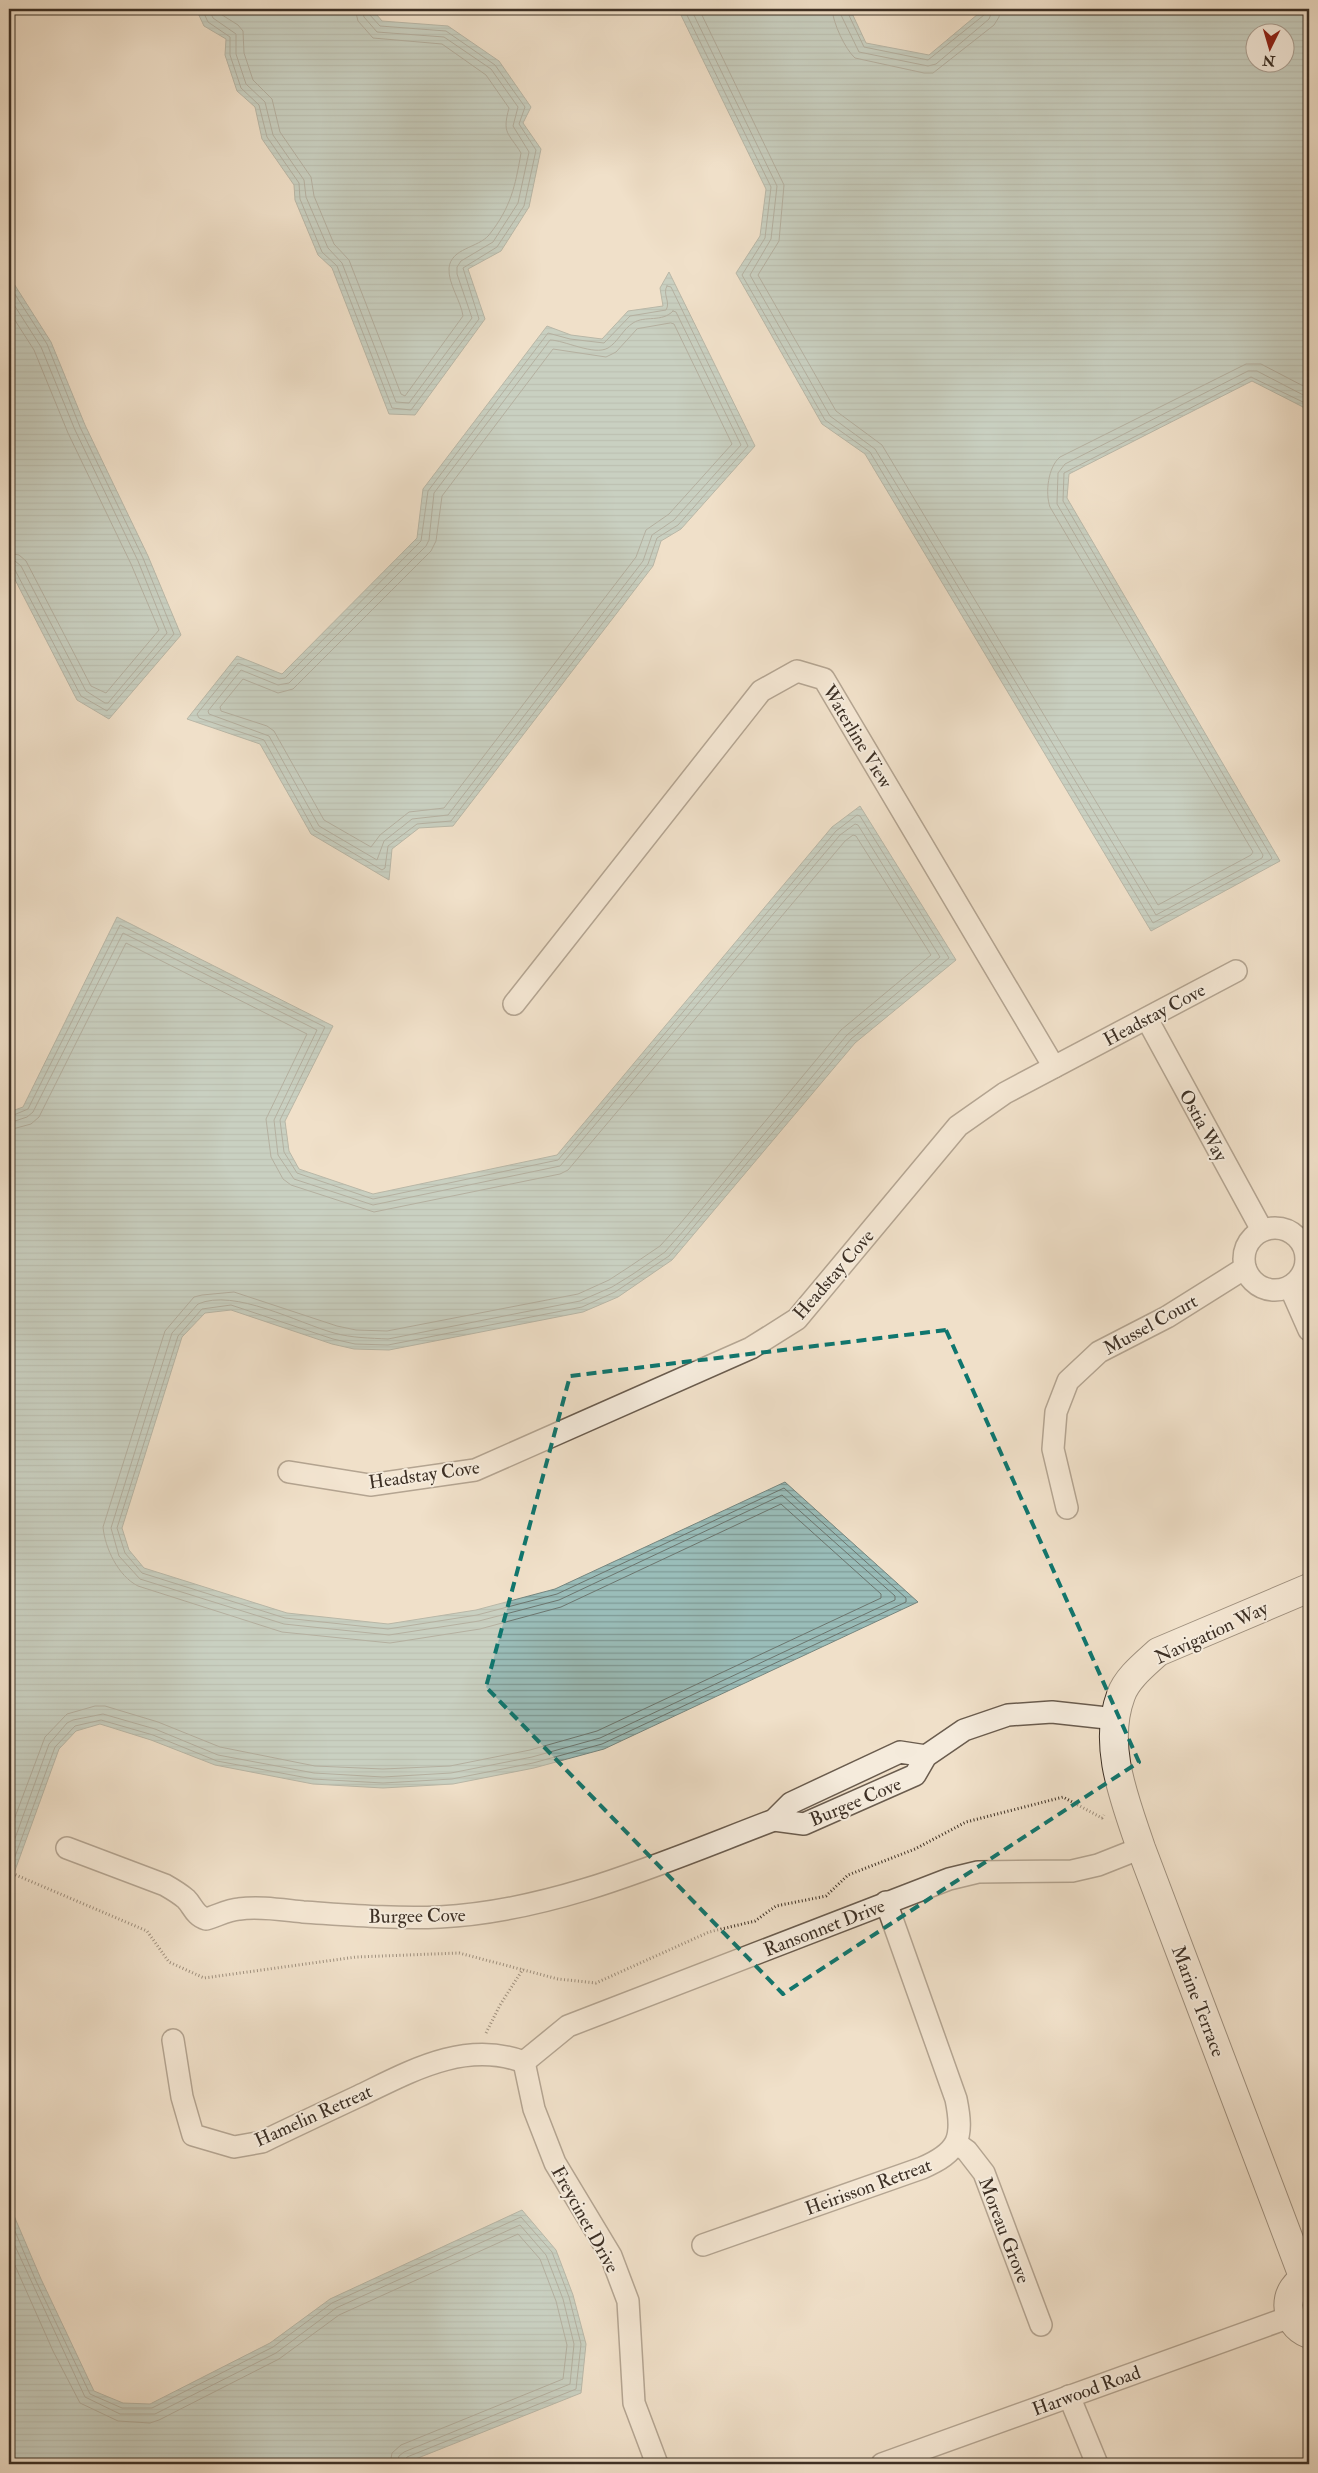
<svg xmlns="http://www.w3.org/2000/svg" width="1318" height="2473" viewBox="0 0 1318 2473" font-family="'IM FELL Double Pica',serif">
  <defs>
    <pattern id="water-rules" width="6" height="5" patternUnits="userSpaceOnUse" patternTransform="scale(1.25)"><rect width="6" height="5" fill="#9abdb9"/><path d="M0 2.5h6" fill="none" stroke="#7f9a96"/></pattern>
  </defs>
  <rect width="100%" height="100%" fill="#f0e0c9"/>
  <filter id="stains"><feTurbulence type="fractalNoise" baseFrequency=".004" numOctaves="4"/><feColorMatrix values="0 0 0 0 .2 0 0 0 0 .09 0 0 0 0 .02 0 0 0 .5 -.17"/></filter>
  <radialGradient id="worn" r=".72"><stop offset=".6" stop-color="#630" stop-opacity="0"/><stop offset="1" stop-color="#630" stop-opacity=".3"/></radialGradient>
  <g fill="url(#water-rules)" stroke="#75857e" fill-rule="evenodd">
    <polygon points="196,9 372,9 382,21 448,26 499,61 531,107 523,123 541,149 529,207 501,251 468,269 485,319 415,415 389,414 332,268 318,255 295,200 294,185 262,139 255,107 237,91 225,55 226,39 204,26"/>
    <path d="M 678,9 L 850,9 L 866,43 L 929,55 L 984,9 L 1309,9 L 1309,420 L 1303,407 L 1252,381 L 1069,474 L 1067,498 L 1280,861 L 1151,931 L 865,454 L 822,424 L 736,273 L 760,236 L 766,189 ZM 1286,32 L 1286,62 L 1256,62 L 1256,32 Z"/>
    <polygon points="669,272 755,446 681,529 661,541 653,566 453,826 419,828 392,849 389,880 311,834 260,744 187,719 237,656 282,674 417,538 423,489 547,326 571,335 602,339 628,311 663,306 660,288"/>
    <polygon points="9,276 51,342 85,425 148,556 181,635 109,719 77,700 9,568"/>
    <polygon points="860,806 956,960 855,1043 672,1260 618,1297 583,1312 389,1350 354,1349 332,1344 231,1310 205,1313 182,1337 122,1528 129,1550 144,1568 287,1613 388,1624 476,1610 555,1589 785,1482 918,1602 604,1749 534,1768 453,1784 383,1788 313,1784 215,1765 151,1740 100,1724 76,1731 59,1749 9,1887 9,1112 23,1107 117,917 333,1026 285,1121 289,1151 299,1169 373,1194 557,1155 832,827"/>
    <polygon points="9,2204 41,2279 94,2391 123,2403 150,2404 270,2343 330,2299 522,2210 556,2250 573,2295 586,2344 581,2393 403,2464 9,2464"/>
  </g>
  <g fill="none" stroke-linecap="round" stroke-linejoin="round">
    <g stroke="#6c766f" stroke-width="1">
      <polyline points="202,9 208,22 230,37 230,55 241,88 259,105 267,137 299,183 300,199 322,252 337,266 392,408 411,410 479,319 463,268 497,247 524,206 536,150 519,124 525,107 495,65 446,31 380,26 369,14 368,9"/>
      <polyline points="209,9 213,18 236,34 236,54 246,84 265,102 273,135 304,180 306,197 328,248 342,263 396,402 409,403 472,318 457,274 457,267 461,261 493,242 518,203 529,152 513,126 518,107 491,69 444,37 377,32 364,17 362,9"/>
      <path d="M 217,9 L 219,13 L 238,25 L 243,31 L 244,53 L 253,80 L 272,99 L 280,132 L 311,177 L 314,196 L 334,244 L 349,260 L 401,394 L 405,396 L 463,316 C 461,301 448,284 449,268 C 451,248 478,248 489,235 C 511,207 515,187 521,153 C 508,132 502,134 509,108 L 486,75 L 442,44 L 373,38 L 358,21 L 355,9"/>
      <polyline points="684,9 771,187 765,238 742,275 825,420 870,452 1153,923 1270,860 1272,858 1063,501 1064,473 1251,377 1305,403 1309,408"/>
      <polyline points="691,9 777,186 771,239 750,275 830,416 875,449 1156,915 1262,858 1263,855 1057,504 1058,473 1065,464 1248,371 1257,371 1309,398"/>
      <path d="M 699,9 L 784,185 L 779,241 L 758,275 L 836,411 L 882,445 L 1158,905 L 1251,855 L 1253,852 L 1050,507 C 1045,493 1048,467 1060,457 L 1246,364 L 1261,364 L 1309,389"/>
      <path d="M 832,9 C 833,23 845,49 855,58 L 924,73 L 933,73 L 994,25 L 999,17 L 1000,9"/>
      <polyline points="840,9 841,15 859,52 928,66 936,64 989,19 993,9"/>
      <polyline points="846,9 864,47 928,60 984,15 986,9"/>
      <polyline points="9,285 47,344 80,427 143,558 174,634 107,711 81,696 15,570 9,567"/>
      <path d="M 667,286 L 671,287 L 748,446 L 678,525 L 657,538 L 648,564 L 451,821 L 417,824 L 388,846 L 385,868 L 382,870 L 314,830 L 264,740 L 199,718 L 197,714 L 238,663 L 279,679 L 285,678 L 421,541 L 428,491 L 548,333 L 570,339 L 604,343 L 630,316 L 666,310 C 671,302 662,294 667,286 Z"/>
      <polyline points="9,297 41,347 75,430 138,561 167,633 108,703 105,703 86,691 21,566 15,561 9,560"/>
      <polyline points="9,311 34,350 68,433 131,564 159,630 106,693 91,686 26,561 19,555 9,553"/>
      <path d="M 673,311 L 676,312 L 741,445 L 674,520 L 652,535 L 643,561 L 448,815 L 412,819 L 384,841 L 377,860 L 319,826 L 269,736 L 209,714 L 208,711 L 241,670 L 278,685 L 289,683 L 426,546 L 429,540 L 434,493 L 550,340 C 564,340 594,356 608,348 C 618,342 623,329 633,323 C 645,315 662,323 673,311 Z"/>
      <polygon points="671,323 674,324 732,444 669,514 646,530 636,557 444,808 409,812 380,835 371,847 324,820 274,731 267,726 221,711 220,707 243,679 278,693 293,689 431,551 436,541 442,496 553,349 606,357 616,352 637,329"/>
      <polyline points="9,1117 28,1109 120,925 325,1027 280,1120 284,1152 297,1173 373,1199 558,1160 836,831 857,815 860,816 949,958 851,1039 669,1256 615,1292 582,1307 388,1345 355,1344 333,1339 231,1305 202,1309 178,1336 117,1528 125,1553 142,1573 285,1618 388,1629 477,1615 557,1594 784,1488 906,1598 906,1602 602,1744 533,1763 452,1779 383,1783 313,1779 217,1761 153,1735 101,1720 75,1726 55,1747 9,1873"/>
      <path d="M 9,1123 L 27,1117 L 33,1112 L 123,933 L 317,1030 L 274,1120 L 278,1155 L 294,1179 L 373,1205 L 560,1166 L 840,835 L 855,824 L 858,825 L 940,957 L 847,1035 L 685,1229 L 665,1252 L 633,1274 L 612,1287 L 580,1301 L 388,1339 C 370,1338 352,1338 334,1333 C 298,1323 234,1288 198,1304 L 172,1333 L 111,1528 L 119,1556 L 140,1579 L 284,1624 L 389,1635 L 479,1621 L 559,1600 L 782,1495 L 895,1596 L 895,1600 L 600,1738 L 532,1757 L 451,1773 L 383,1777 L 314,1773 L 218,1755 L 155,1729 L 103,1714 L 73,1720 L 67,1723 L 49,1744 L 9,1855"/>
      <path d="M 9,1130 L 31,1124 L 39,1117 L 126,943 L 307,1034 L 266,1119 L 271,1157 L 283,1179 L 291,1185 L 374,1212 L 560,1174 L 568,1170 L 845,841 L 853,835 L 856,836 L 931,955 L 841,1030 L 679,1225 L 660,1246 L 629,1267 L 609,1280 L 578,1294 L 387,1331 L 356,1330 L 337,1326 L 234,1292 L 202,1295 L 194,1297 L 165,1331 L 103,1527 C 105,1548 118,1576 138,1586 L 282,1632 L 390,1643 L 480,1629 L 561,1607 L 781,1504 L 881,1594 L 881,1598 L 597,1731 L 530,1750 L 450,1766 L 383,1769 L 315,1766 L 220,1747 L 158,1722 L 105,1706 L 95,1706 L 67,1714 L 45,1737 L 9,1833"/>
      <polyline points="9,2217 36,2281 90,2394 122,2408 152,2408 273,2347 332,2303 521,2217 552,2252 569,2297 581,2344 576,2389 407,2457 403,2464"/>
      <polyline points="9,2233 85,2397 120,2414 155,2414 276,2353 336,2308 520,2225 546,2255 563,2299 574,2344 570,2384 404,2452 399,2456 397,2464"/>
      <polyline points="9,2252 53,2351 80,2403 118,2421 150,2423 159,2420 279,2359 339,2315 518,2234 540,2259 556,2301 567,2345 563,2379 401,2445 392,2453 390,2464"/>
    </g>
    <g stroke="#6a5c4e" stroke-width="24">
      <g id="street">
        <polyline points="514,1004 761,691 797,671 824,679 1054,1067"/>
        <polyline points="1147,1019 1262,1230"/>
        <circle cx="1275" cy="1259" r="31"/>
        <polyline points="1290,1287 1309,1330"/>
        <polyline points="289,1472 370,1485 475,1470 751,1348 797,1319 958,1126 1005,1093 1236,971"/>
        <polyline points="1067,1508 1053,1449 1056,1412 1068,1381 1099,1352 1167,1317 1245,1268"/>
        <polyline points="774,1820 804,1824 915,1775 926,1756 964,1730 1008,1715 1052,1712 1116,1719"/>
        <path d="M 67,1848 L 165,1885 C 172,1889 179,1893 186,1899 C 193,1906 195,1916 206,1919 C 217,1916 227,1910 239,1909 C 260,1906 283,1910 303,1912 C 349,1915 394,1919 440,1917 C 556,1911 666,1861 774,1820 L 791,1803 L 900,1752 L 926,1756"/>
        <path d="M 173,2040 L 182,2097 L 193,2135 L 234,2147 L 262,2142 C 295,2126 327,2111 359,2096 C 411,2071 465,2040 524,2062"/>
        <polyline points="524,2062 568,2026 949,1879 978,1872 1072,1871 1098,1865 1141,1848"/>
        <polyline points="524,2062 534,2109 555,2163 611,2256 628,2301 634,2403 657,2464"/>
        <polyline points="956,2143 967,2151 984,2173 1041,2325"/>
        <path d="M 703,2245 L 922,2168 C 959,2152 964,2138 956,2099 L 886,1902"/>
        <polyline points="1069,2396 1097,2464"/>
        <polyline points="882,2464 1290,2317"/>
      </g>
    </g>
    <g stroke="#3d3025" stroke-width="30">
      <g id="secondary">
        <path d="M 1309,2277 C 1281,2287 1282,2324 1309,2334"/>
        <path d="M 1304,2279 L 1141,1848 C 1125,1800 1102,1746 1121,1695 C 1127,1678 1145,1664 1158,1652 L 1309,1588"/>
      </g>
    </g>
    <g stroke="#3d3025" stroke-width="3" stroke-dasharray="1 2.5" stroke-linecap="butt">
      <polyline points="9,1872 147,1931 169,1962 204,1978 356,1957 459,1953 558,1979 596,1983 709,1932 755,1921 776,1906 826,1896 848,1875 915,1849 966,1822 1063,1797 1102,1818 1104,1815"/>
      <polyline points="486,2033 500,2005 523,1969"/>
    </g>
    <use href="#street" stroke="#f5ebdc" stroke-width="21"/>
    <use href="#secondary" stroke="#f5ebdc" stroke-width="28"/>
  </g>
  <path d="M0 0H1318V2473H0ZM 946,1330 L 1139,1762 L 783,1994 L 486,1687 L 570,1376 Z" fill="#f0e0c9" fill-opacity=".55" fill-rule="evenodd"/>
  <path fill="none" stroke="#0f766e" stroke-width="4" stroke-dasharray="10 6" stroke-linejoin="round" d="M 946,1330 L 1139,1762 L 783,1994 L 486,1687 L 570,1376 Z"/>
  <g text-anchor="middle" stroke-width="4" stroke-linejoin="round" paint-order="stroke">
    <g font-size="19" fill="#3d3025" stroke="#f5ebdc">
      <text transform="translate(858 736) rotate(59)" y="7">Waterline View</text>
      <text transform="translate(1154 1014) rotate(-28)" y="7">Headstay Cove</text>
      <text transform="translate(1204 1125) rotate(61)" y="7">Ostia Way</text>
      <text transform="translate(833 1274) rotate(-49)" y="7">Headstay Cove</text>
      <text transform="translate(1150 1324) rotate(-29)" y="7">Mussel Court</text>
      <text transform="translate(424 1474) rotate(-8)" y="7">Headstay Cove</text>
      <text transform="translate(1211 1632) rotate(-25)" y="7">Navigation Way</text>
      <text transform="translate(855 1801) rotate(-23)" y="7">Burgee Cove</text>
      <text transform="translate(417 1915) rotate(-1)" y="7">Burgee Cove</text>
      <text transform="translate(824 1927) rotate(-21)" y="7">Ransonnet Drive</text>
      <text transform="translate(1199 2001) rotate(69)" y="7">Marine Terrace</text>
      <text transform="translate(313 2115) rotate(-24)" y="7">Hamelin Retreat</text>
      <text transform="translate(868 2186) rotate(-20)" y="7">Heirisson Retreat</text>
      <text transform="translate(586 2219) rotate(61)" y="7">Freycinet Drive</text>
      <text transform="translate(1005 2230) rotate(69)" y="7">Moreau Grove</text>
      <text transform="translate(1086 2390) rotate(-20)" y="7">Harwood Road</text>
    </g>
  </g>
  <rect width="1318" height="2473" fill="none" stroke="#f0e0c9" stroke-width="30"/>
  <rect x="10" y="10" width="1298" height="2453" fill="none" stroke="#3d3025" stroke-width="2.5"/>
  <rect x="15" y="15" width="1288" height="2443" fill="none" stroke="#3d3025"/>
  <g transform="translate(1270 48) rotate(185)"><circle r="24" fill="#f5ebdc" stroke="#aba093"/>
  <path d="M0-4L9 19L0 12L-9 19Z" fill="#8f2418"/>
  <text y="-8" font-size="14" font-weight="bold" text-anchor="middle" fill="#3d3025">N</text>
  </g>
  <rect width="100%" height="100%" filter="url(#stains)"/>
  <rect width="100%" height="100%" fill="url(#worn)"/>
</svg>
